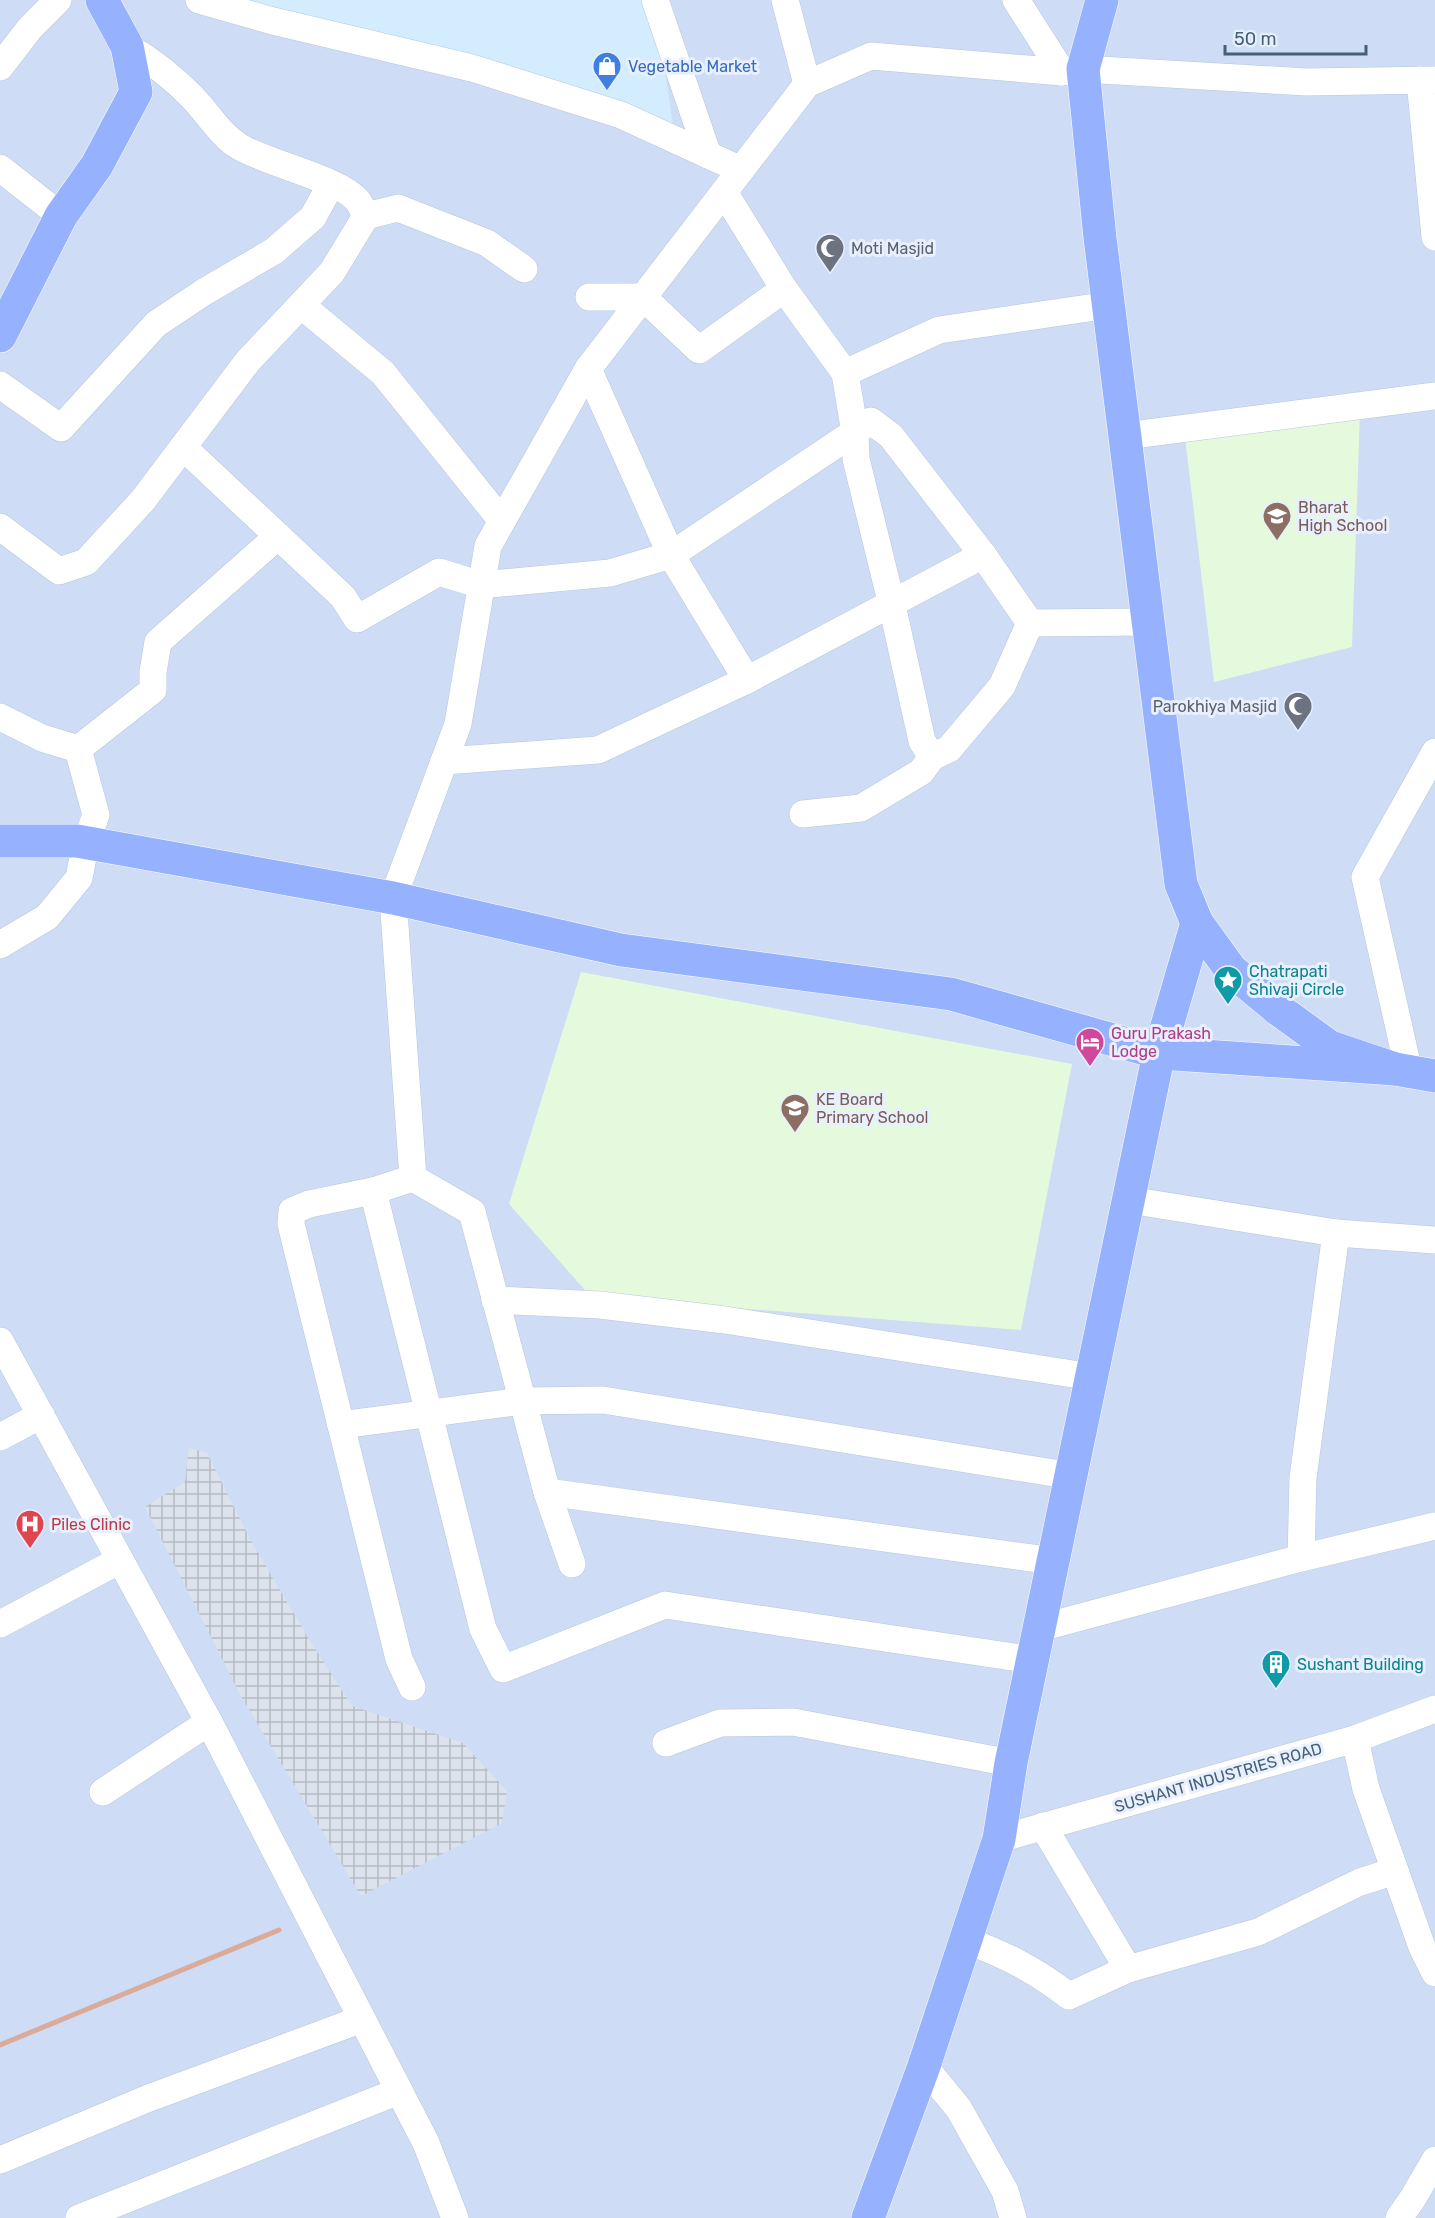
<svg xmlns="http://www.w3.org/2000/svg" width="1435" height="2218" viewBox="0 0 1435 2218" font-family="Rubik,sans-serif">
  <defs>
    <pattern id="industrial-grid" width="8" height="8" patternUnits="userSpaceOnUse" patternTransform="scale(1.5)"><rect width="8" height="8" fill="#dce3ec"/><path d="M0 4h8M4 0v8" fill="none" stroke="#b4bbc4"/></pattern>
  </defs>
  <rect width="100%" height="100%" fill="#e0e9fe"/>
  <rect fill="#cedcf6" x="0" y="0" width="1435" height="2218"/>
  <polygon fill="#d3edff" points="202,0 652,0 657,14 675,140"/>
  <polygon fill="url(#industrial-grid)" points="189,1448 207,1453 250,1539 307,1636 352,1706 463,1743 507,1791 502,1823 361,1896 242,1698 145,1507 185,1482"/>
  <g fill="#e5fadd">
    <polygon points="1360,412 1352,647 1214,682 1185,437"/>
    <polygon points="581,972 1072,1064 1021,1330 591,1297 509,1204"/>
  </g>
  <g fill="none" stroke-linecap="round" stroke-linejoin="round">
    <polyline stroke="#dbaa99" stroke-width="5" points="0,2045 279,1930"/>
    <g stroke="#b7c7dd" stroke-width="28">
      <g id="minor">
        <polyline points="199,0 273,21 472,68 621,115 741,170"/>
        <polyline points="655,0 708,155"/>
        <polyline points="785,0 807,84"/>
        <polyline points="1016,0 1062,72"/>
        <path d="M 127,46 C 150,60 173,77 192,97 C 208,113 220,135 240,147 C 267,163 341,180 357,200 C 361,204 363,211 366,216 L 332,272 L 248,361 L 183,447 L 343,597 L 357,619 L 439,572 L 481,585 L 610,573 L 671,555 L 871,421 L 891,436 L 983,555 L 1030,623"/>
        <polyline points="0,67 30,28 58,0"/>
        <polyline points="1420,80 1435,237"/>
        <polyline points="0,168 61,216"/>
        <polyline points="724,192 784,289 845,373 855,433 856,459 892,605 922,741 932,757"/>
        <polyline points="366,216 398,208 487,243 524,269"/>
        <polyline points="589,297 643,297 699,350 784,289"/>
        <polyline points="301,305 383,373 502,521"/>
        <polyline points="588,369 671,555 747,680 983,555"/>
        <polyline points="845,373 939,330 1109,305"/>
        <polyline points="0,385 61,428 156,324 204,292 274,251 313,217 331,184"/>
        <polyline points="1125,436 1435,396"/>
        <polyline points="0,527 59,571 86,562 143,500 183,447"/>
        <polyline points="1030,623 1148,622"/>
        <polyline points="0,717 42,738 78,749 96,815 86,842 79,878 47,917 0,945"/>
        <polyline points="78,749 153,690 153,672 158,642 278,536"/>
        <polyline points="444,761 598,750 747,680"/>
        <polyline points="803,814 861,808 921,772 932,757 949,749 1002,686 1030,623"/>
        <polyline points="1409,1072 1365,877 1435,752"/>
        <polyline points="413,1178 393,898 458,724 488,546 588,369 807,84 871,56 1062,72 1083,69 1307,82 1435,80"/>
        <polyline points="373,1191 483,1629 503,1669 665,1605 1033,1660"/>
        <polyline points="1129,1200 1336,1233 1435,1240"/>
        <polyline points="495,1300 600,1305 725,1320 1092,1377"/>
        <polyline points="0,1341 209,1722 426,2143 455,2218"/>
        <polyline points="341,1425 522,1401 603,1400 1072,1476"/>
        <polyline points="0,1437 41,1415"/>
        <polyline points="547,1492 1054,1561"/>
        <polyline points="1301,1558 1303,1478 1336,1233"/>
        <polyline points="0,1624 120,1560"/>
        <polyline points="1040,1628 1301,1558 1435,1526"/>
        <polyline points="412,1687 399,1659 291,1224 292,1211 309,1204 373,1191 413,1178 472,1212 547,1492 572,1564"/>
        <polyline points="1355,1739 1366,1789 1422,1947 1435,1973"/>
        <polyline points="666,1743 720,1723 793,1722 1011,1763"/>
        <polyline points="103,1792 209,1722"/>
        <polyline points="1043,1826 1128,1969"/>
        <polyline points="999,1839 1355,1739 1435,1709"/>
        <path d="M 966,1940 C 1007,1956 1034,1969 1069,1996 L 1128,1969 L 1258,1932 L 1360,1882 L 1395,1871"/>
        <polyline points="924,2066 959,2109 1005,2191 1013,2218"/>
        <polyline points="0,2160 149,2098 362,2019"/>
        <polyline points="79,2218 399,2091"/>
        <polyline points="1399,2218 1413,2198 1435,2160"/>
      </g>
    </g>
    <g stroke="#fff" stroke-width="34">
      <g id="major">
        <polyline points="1102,0 1083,69 1100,238 1181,884 1197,923 1231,970 1279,1010 1330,1047 1395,1069 1435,1076"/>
        <polyline points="0,336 61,216 97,165 136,92 127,46 102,0"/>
        <polyline points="0,841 77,841 393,898 621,950 951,994 1159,1053 1395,1069"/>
        <polyline points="868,2218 924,2066 999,1839 1011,1763 1159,1053 1197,923"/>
      </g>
    </g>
    <use href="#minor" stroke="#fff" stroke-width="27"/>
    <use href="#major" stroke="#96b2ff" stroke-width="33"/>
  </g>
  <defs>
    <g id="shop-pin" transform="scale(1.5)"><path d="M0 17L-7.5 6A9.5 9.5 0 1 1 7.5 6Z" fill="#3f7fe0" stroke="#e8efff"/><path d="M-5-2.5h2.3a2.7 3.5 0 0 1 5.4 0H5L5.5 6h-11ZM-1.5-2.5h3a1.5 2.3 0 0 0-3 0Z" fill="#fff"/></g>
    <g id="mosque-pin" transform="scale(1.5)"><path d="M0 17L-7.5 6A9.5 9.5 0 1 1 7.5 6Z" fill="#6b7280" stroke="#e8efff"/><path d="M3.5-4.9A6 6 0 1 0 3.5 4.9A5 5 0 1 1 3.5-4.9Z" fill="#fff"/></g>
    <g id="school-pin" transform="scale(1.5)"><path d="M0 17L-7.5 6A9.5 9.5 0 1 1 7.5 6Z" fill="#8d6e63" stroke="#e8efff"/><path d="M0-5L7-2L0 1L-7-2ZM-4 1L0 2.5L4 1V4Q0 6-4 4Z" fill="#fff"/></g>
    <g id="sight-pin" transform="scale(1.5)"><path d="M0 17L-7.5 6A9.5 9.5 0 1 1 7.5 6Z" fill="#0f9aa8" stroke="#e8efff"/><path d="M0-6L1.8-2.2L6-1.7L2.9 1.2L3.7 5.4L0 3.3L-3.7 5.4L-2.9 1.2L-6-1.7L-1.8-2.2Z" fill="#fff"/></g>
    <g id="hotel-pin" transform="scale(1.5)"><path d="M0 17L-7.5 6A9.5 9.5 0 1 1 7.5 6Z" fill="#d1479c" stroke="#e8efff"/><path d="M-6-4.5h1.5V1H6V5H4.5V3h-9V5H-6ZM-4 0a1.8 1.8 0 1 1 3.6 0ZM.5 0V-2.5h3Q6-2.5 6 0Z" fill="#fff"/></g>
    <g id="hospital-pin" transform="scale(1.5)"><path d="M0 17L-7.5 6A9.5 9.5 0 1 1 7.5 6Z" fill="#e0444e" stroke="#e8efff"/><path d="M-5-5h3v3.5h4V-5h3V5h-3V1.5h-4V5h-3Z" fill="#fff"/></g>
    <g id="building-pin" transform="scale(1.5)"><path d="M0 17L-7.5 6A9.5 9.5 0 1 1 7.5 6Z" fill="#0f9aa8" stroke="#e8efff"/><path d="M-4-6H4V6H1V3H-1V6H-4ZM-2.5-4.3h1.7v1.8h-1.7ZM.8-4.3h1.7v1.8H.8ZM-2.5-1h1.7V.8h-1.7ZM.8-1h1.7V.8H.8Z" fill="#fff"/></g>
  </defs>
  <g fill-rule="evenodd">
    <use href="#shop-pin" x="607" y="66"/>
    <use href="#mosque-pin" x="830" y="248"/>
    <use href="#school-pin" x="1277" y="516"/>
    <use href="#mosque-pin" x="1298" y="706"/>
    <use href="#sight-pin" x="1228" y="980"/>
    <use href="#hotel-pin" x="1090" y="1042"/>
    <use href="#school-pin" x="795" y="1108"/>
    <use href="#hospital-pin" x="30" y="1524"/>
    <use href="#building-pin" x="1276" y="1664"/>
  </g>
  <g text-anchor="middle" stroke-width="6" stroke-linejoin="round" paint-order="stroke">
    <g font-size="16" fill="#366cbe" stroke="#e8efff" text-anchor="start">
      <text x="628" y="72">Vegetable Market</text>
    </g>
    <g font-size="16" fill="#5b616d" stroke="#e8efff" text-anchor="start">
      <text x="851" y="254">Moti Masjid</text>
      <text x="1277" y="712" text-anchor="end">Parokhiya Masjid</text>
    </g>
    <g font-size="16" fill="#785e54" stroke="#e8efff" text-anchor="start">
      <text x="1298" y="513">Bharat<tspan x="1298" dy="18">High School</tspan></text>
      <text x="816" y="1105">KE Board<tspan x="816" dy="18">Primary School</tspan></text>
    </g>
    <g font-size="16" fill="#0d838f" stroke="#e8efff" text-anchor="start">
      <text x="1249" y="977">Chatrapati<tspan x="1249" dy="18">Shivaji Circle</tspan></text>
      <text x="1297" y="1670">Sushant Building</text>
    </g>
    <g font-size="16" fill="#b23c85" stroke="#e8efff" text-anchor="start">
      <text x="1111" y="1039">Guru Prakash<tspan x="1111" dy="18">Lodge</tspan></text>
    </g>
    <g font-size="16" fill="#be3a42" stroke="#e8efff" text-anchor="start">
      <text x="51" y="1530">Piles Clinic</text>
    </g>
    <g font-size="16" fill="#466076" stroke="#e8efff">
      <text transform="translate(1218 1777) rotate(-16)" y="6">SUSHANT INDUSTRIES ROAD</text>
    </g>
  </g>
  <path d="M1225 45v9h141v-9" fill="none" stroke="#466076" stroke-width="3"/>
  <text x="1234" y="45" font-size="18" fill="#466076" stroke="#e8efff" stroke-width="4.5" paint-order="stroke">50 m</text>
</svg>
